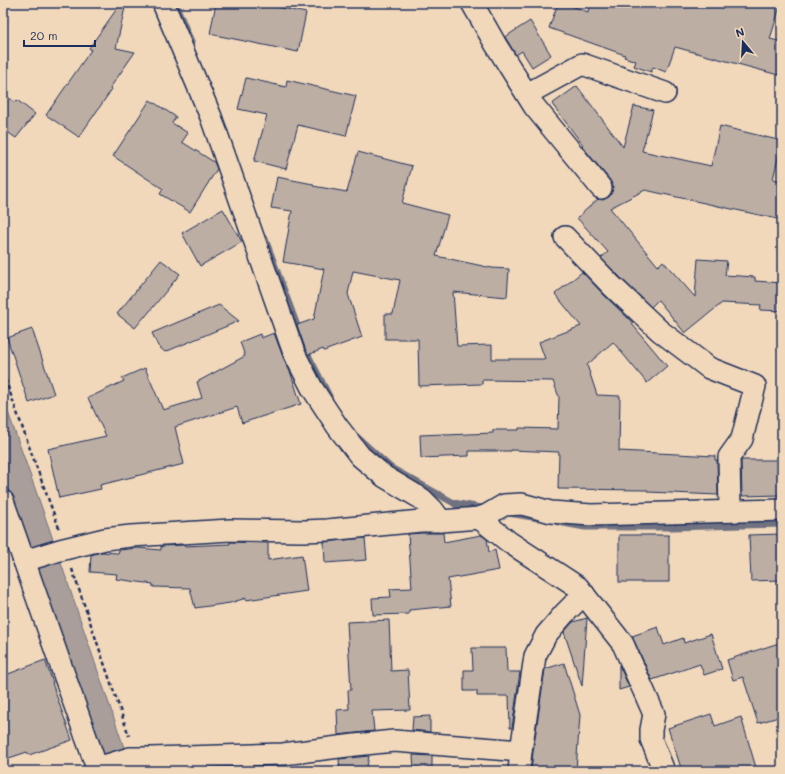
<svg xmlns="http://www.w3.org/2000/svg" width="785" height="774" viewBox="0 0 785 774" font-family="Mali,sans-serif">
  <rect width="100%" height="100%" fill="#f2d8ba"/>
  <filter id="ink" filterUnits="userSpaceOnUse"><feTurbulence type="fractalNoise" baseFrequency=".025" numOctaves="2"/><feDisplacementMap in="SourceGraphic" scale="8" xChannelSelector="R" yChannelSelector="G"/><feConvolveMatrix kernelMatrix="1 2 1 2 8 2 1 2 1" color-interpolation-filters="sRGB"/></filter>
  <g filter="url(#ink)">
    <polygon fill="#a99e9a" stroke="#707282" points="3,398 49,528 132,771 108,771 3,475"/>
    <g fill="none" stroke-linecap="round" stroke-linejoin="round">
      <g stroke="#707282" stroke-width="7">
        <polyline points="175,3 191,42"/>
        <polyline points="265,239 307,353 329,396"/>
        <polyline points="357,437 391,468 454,503 460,508"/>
        <polyline points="454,503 487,509"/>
        <polyline points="509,513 538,518"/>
        <polyline points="558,522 585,527 672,527 782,524"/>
      </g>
    </g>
    <g fill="#bdaea4" stroke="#1b2f5e">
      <polygon points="121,3 126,3 116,48 135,52 110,88 112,89 79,137 46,115 91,50 89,48"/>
      <polygon points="216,3 258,3 306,13 298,52 210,34"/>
      <polygon points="558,3 564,3 588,12 590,3 781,3 770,39 782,42 782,76 675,47 666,72 653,67 651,72 634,66 636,61 624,57 625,55 549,28"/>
      <polygon points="530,21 551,55 532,67 522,51 516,55 505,37"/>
      <polygon points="246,78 286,87 287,80 356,96 346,136 298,125 286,169 254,161 267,115 238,109"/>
      <polygon points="577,86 623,147 634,106 653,110 642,151 711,166 720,126 782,141 773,179 782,181 782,220 645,190 610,208 658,266 663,261 695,297 698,259 727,261 725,275 755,277 755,281 782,283 782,311 760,310 761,305 722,303 685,333 658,300 651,307 620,277 601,258 608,252 577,218 598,199 603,200 609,197 612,192 613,186 610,180 582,146 583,145 552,104"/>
      <polygon points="3,94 15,102 17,100 35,114 16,138 3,129"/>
      <polygon points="150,100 176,117 172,123 188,133 182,142 214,162 217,169 190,212 160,194 163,189 113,156"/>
      <polygon points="358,152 412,166 402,203 448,215 436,256 492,268 509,269 507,297 453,292 457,346 492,345 492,359 545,359 539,342 581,326 555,294 582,272 604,295 633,323 632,324 667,366 647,383 613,342 587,365 597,395 620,396 619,451 715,456 715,460 717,460 718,495 648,492 648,490 558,489 559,452 511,450 511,451 469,451 469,456 421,458 420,435 444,434 445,435 493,433 493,430 519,430 519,428 558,429 559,397 553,381 482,380 482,384 419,386 418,339 385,339 385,314 393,314 400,280 353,271 348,294 362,337 324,351 323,349 308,355 305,348 297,325 314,319 324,269 283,262 292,211 271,208 277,177 313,184 313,186 347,192"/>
      <polygon points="223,209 242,242 200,266 182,233"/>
      <polygon points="161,260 180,274 145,317 145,316 135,328 117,314"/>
      <polygon points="219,305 239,321 165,352 158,346 152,333"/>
      <polygon points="32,329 54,394 29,403 7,338"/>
      <polygon points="274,333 283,357 291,374 301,404 242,423 237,407 175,427 184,464 100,485 101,489 59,498 48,449 106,436 88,398 124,381 122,378 145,368 163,410 202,398 197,382 245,356 240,342 260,334 261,338"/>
      <polygon points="741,460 782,460 782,495 742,496"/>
      <polygon points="422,533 443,533 444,542 481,535 487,539 489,552 495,550 499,570 448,579 451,606 409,610 409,614 373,615 372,598 391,597 390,589 412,588 408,534"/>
      <polygon points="782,534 782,580 751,581 749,535"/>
      <rect x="619" y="535" width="50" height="47"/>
      <polygon points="365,538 367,560 325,563 324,542"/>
      <polygon points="230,542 268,543 268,560 302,555 307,591 246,600 246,598 230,603 195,608 190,588 153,587 153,584 116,579 117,574 90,572 91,555 101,552 118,553 119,550 138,548 161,550 161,546 185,545 185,546 230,544"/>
      <polygon points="587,618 582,686 564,632 573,622"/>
      <polygon points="389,620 391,671 408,670 410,710 372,711 374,731 338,735 337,710 349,709 348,690 351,690 347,622"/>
      <polygon points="658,627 664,645 683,638 684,643 711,634 722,669 704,675 700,664 652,680 632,636"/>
      <polygon points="782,642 782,716 758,723 743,677 733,680 727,660"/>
      <polygon points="472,648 506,648 507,672 520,672 512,728 510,728 509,696 477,696 477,691 464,691 464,670 473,670"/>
      <polygon points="45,660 53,683 52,683 72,740 29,755 27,752 3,760 3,676"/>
      <polygon points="564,663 580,715 576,771 531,771 533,752 545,669"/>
      <polygon points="619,665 629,687 619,690"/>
      <polygon points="711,714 715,726 741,717 757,771 682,771 668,728"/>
      <polygon points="430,716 430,732 412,730 413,717"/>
      <polygon points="413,755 432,756 432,771 414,771"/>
      <polygon points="369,756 366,771 340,771 339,759"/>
    </g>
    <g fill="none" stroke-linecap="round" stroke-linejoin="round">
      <g stroke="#1b2f5e" stroke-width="24">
        <g id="minor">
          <polyline points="163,3 211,117 294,353 312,388 337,426 360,456 385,477 422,499 433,510 441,521"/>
          <polyline points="472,3 496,45 534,106 601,188"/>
          <polyline points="527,94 582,64 665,93"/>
          <polyline points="565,237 612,286 660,331 709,368 755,386 742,439 729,457 730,511"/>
          <polyline points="3,501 98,771"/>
          <polyline points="479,518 509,542 578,587 623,644 654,714 651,730 651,739 664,771"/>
          <polyline points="24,561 60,550 105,539 131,536 230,530 304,531 327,530 421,521 441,521 479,518 487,515 504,505 522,504 551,512 591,515 782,510"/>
          <polyline points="97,768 130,758 151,758 283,754 355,745 394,741 521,751"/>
          <polyline points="519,771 521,751 535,656 546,635 564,614 584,594"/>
        </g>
      </g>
      <g stroke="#1b2f5e" stroke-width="2.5" stroke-dasharray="4 3" stroke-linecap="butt">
        <polyline points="3,373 35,463 59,528"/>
        <polyline points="72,569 129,736"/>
      </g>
      <use href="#minor" stroke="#f2d8ba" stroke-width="21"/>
    </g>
  </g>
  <rect width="785" height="774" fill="none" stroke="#f2d8ba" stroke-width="16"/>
  <rect x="8" y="8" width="769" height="758" fill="none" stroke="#1b2f5e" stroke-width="1.5" filter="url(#ink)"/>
  <g transform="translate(743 42) rotate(342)" stroke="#f2d8ba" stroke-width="3" paint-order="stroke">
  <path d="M0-3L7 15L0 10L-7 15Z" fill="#1b2f5e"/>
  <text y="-6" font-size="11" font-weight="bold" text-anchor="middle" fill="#1b2f5e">N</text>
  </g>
  <path d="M24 40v6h71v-6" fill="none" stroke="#1b2f5e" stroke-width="2"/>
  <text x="30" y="40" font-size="12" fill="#1b2f5e" stroke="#f2d8ba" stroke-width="3" paint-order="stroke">20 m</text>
</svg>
